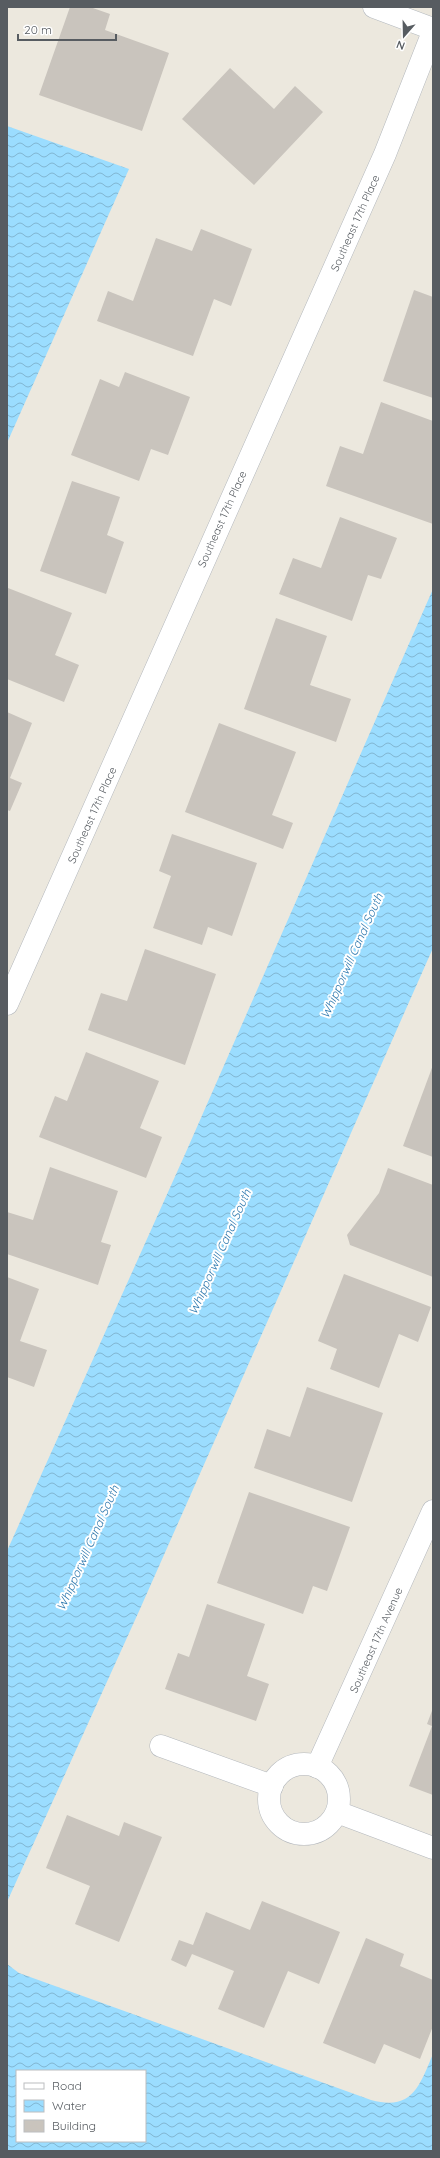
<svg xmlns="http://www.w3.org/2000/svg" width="440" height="2158" viewBox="0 0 440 2158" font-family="Quicksand,sans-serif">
  <defs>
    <pattern id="water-waves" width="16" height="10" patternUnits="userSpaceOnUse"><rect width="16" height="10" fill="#9bddff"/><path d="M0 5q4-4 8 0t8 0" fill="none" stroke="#81b6d2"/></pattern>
  </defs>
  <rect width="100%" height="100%" fill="#ece8de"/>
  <g fill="url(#water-waves)" fill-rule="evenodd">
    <polygon points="7,126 129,169 7,443"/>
    <polygon points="433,589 433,948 140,1609 7,1902 7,1551 186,1152"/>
    <path d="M 7,1964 L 19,1973 L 371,2100 C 412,2111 419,2087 433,2054 L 433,2151 L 7,2151 ZM 17,2071 L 145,2071 L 145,2141 L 17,2141 Z"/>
  </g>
  <g fill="#c9c4bd">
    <polygon points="70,7 90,7 110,14 105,30 169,53 142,131 39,95"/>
    <polygon points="230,68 274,109 295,86 323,112 254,185 182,119"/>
    <polygon points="201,229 252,249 231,306 214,299 193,356 97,321 108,291 133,301 156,238 192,251"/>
    <polygon points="414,290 433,297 433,398 383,381"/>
    <polygon points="125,372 190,397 168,455 151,449 139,481 71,455 100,379 119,387"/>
    <polygon points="381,402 433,421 433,524 326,486 340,446 363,454"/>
    <polygon points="72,481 120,497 107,535 124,542 106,594 40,571"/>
    <polygon points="340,517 397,538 381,579 368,575 352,621 279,594 293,558 321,568"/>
    <polygon points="8,588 72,613 55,655 79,665 64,702 7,679"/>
    <polygon points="276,618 327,636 310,685 351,699 336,742 244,709"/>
    <polygon points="7,712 32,723 10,778 22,783 10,811 7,810"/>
    <polygon points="219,723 296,752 272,815 293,823 283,849 185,812"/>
    <polygon points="172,834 257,863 232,936 208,927 202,945 153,928 171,876 159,871"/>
    <polygon points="145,949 216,974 185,1065 88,1030 101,993 127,1001"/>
    <polygon points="86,1052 159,1081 140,1128 162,1137 146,1178 39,1137 55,1096 67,1101"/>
    <polygon points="433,1065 433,1157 403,1146"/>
    <polygon points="50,1167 118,1191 101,1242 111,1245 98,1285 7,1254 7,1212 33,1220"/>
    <polygon points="388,1168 433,1185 433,1277 350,1245 347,1235 379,1193"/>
    <polygon points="344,1274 431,1307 418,1342 399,1334 379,1388 330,1369 337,1349 318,1341"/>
    <polygon points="7,1277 39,1289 20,1341 47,1350 34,1387 7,1377"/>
    <polygon points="307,1387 383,1413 352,1502 254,1468 267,1429 290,1437"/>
    <polygon points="249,1492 350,1527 327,1591 313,1586 303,1614 217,1583"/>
    <polygon points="207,1604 265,1624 247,1676 269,1684 256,1721 165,1689 178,1653 189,1657"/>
    <polygon points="433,1708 433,1795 409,1786 432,1726 427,1724"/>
    <polygon points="67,1815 119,1836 124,1822 162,1837 119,1942 75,1924 90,1886 46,1868"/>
    <polygon points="262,1901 340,1932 319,1984 288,1971 264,2028 218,2009 234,1971 192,1954 186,1967 171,1960 179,1940 193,1945 206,1912 250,1930"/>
    <polygon points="366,1938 404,1954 400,1966 433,1980 433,2026 420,2059 384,2044 375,2064 323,2043"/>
  </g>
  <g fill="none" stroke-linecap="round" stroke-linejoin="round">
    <g stroke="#b4b8bd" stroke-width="23">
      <g id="street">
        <polyline points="7,1004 385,154 433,32"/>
        <polyline points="161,1746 272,1786"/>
        <circle cx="304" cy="1799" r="35"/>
        <polyline points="317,1767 433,1511"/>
        <polyline points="337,1812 433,1848"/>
      </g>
    </g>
    <g stroke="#b4b9bf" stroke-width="23">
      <polyline id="secondary" points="374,7 433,29"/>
    </g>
    <use href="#street" stroke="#fff" stroke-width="22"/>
    <use href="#secondary" stroke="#fff" stroke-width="22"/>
  </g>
  <g text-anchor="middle" stroke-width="4" stroke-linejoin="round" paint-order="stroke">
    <g font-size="11" fill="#575c61" stroke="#fff">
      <text transform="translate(355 223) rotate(-66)" y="4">Southeast 17th Place</text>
      <text transform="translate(222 519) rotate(-66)" y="4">Southeast 17th Place</text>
      <text transform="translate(92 815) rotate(-66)" y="4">Southeast 17th Place</text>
      <text transform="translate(376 1640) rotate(-66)" y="4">Southeast 17th Avenue</text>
    </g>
    <g font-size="12" font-style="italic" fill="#307aaf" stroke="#fff">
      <text transform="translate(352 956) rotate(-66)" y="4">Whipporwill Canal South</text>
      <text transform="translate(220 1252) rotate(-66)" y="4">Whipporwill Canal South</text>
      <text transform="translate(88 1548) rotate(-66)" y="4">Whipporwill Canal South</text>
    </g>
  </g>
  <rect width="440" height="2158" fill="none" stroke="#575c61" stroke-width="16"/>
  <rect x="16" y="2070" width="130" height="72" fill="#ffffff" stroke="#bcbec0"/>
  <rect x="24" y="2083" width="20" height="6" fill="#ffffff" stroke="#bcbec0"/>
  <text x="52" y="2090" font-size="12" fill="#575c61">Road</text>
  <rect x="24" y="2100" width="20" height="12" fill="url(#water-waves)" stroke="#bcbec0"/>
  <text x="52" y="2110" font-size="12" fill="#575c61">Water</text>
  <rect x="24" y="2120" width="20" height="12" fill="#c9c4bd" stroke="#bcbec0"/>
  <text x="52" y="2130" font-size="12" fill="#575c61">Building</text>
  <g transform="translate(404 36) rotate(200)" stroke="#ffffff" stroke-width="3" paint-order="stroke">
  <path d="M0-3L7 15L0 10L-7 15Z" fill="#575c61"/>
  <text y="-6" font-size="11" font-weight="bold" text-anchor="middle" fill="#575c61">N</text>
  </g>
  <path d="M18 34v6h98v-6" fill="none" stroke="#575c61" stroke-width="2"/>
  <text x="24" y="34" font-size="12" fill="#575c61" stroke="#ffffff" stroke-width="3" paint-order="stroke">20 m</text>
</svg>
